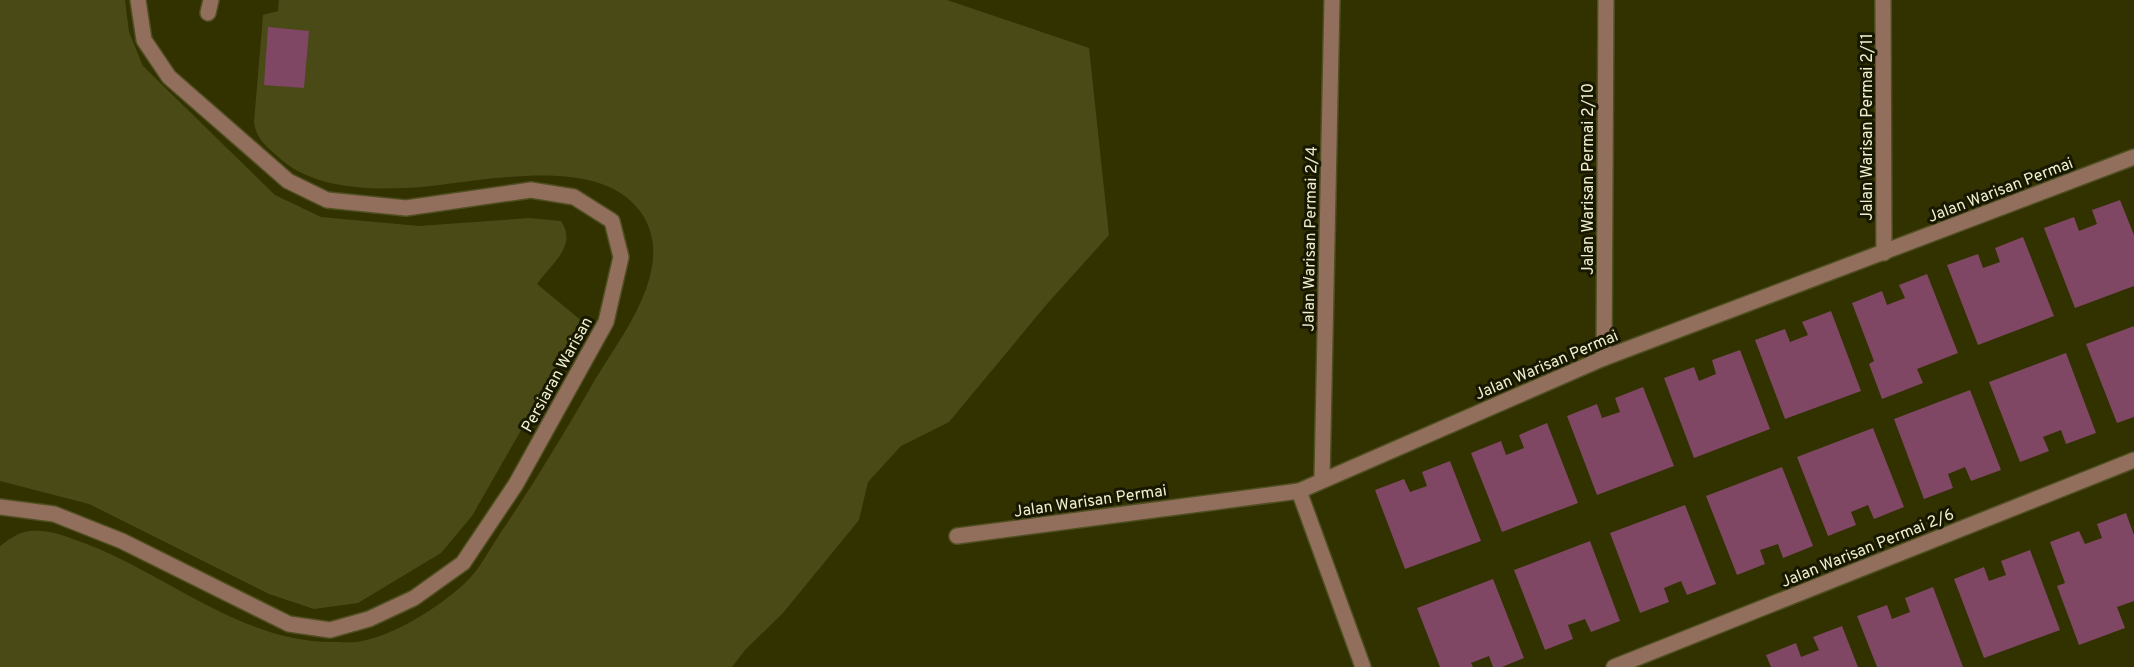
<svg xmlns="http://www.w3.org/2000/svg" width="2134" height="667" viewBox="0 0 2134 667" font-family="Overpass,sans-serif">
  <rect width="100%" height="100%" fill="#323100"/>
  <g fill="#4a4a17">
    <path d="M 0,0 L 125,0 L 129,32 L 143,66 L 275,195 L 321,217 L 419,226 L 529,218 L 561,221 C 578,246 551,264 537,284 L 583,322 L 472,516 L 441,553 L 358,603 L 314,609 L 269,594 L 89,504 L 0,481 Z"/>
    <path d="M 279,0 L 947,0 L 1089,48 L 1109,235 L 1047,304 L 949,422 L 901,446 L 868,482 L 859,520 L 783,613 L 745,650 L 732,667 L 0,667 L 0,546 C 10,539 18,532 30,531 C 50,529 71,538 89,545 C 171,577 243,643 335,642 C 343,642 354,643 362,641 C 397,634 437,608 463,585 C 478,572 488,552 499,535 C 534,484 565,432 596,378 C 613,350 635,320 646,289 C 655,264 657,240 644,217 C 602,147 470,186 405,188 C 362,190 308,187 276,155 C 265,145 256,138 254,122 L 263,15 L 278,11 Z"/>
  </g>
  <g fill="#7f4763">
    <polygon points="268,27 309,31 304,88 264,85"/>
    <polygon points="2120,200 2134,235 2134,286 2075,308 2044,228 2074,217 2079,231 2097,224 2092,210"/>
    <polygon points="2023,237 2054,316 1978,345 1947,265 1978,254 1983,268 2000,262 1995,248"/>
    <polygon points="1927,274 1958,353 1917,369 1923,383 1882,399 1869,364 1874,361 1852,303 1882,291 1887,305 1905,298 1899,285"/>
    <polygon points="1831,311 1861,391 1785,419 1755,340 1785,329 1790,342 1808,335 1802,322"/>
    <polygon points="2134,326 2134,417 2117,423 2086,344"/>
    <polygon points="1740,350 1770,429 1694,458 1664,378 1694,367 1699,381 1716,374 1712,360"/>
    <polygon points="2066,353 2096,433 2066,444 2061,430 2043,437 2049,451 2020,462 1989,382"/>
    <polygon points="1643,387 1674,466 1597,495 1567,416 1597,404 1602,418 1620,412 1615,398"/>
    <polygon points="1970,390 2001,470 1971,481 1965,467 1948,474 1953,488 1924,499 1894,419"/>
    <polygon points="1547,423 1578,503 1502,532 1471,453 1501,441 1506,455 1524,448 1519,435"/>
    <polygon points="1873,428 1904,507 1874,519 1868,505 1851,512 1856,525 1828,536 1797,457"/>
    <polygon points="1450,461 1481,541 1405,569 1375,490 1404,479 1410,492 1427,486 1422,472"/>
    <polygon points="1782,467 1813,546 1783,558 1778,544 1760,550 1765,564 1737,575 1706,496"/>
    <polygon points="1685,505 1716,584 1687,595 1681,581 1664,588 1669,602 1640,613 1610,533"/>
    <polygon points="2126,513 2134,535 2134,601 2117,607 2125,628 2079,645 2057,586 2065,583 2050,542 2079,531 2085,544 2102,538 2097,524"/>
    <polygon points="1590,541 1620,621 1591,632 1585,619 1568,625 1573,639 1545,650 1514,570"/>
    <polygon points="2030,550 2060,630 1984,658 1954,579 1984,567 1989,581 2006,575 2001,561"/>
    <polygon points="1493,579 1524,658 1502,667 1493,667 1489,656 1471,663 1473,667 1440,667 1417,608"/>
    <polygon points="1933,587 1963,667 1877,667 1857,616 1887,605 1892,619 1910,612 1905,598"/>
    <polygon points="1842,626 1858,667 1771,667 1766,655 1796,643 1801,657 1819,650 1813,637"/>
  </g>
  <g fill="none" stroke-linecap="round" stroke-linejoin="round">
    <g stroke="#504f21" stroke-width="18">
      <g id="minor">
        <polyline points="1883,0 1884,253"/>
        <polyline points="208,13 211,0"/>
        <polyline points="1604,358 1606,0"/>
        <polyline points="1322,479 1332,0"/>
        <polyline points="1299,491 1363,667"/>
        <polyline points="0,507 54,514 122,541 289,624 330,630 369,619 414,598 463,563 516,484 606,322 621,257 612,221 574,197 531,190 406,208 327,200 288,181 169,77 144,40 138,0"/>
        <polyline points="957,536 1299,491 1604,358 2134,157"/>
        <polyline points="1614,667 2134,460"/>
      </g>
    </g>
    <use href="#minor" stroke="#926f5c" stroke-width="15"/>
  </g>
  <g text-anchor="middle" stroke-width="6" stroke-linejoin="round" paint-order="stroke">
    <g font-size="16" fill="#eeefcf" stroke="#181801">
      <text transform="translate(1866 127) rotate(-90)" y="6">Jalan Warisan Permai 2/11</text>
      <text transform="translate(1587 179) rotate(-90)" y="6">Jalan Warisan Permai 2/10</text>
      <text transform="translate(2000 189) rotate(-21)" y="6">Jalan Warisan Permai</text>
      <text transform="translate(1309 239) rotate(-89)" y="6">Jalan Warisan Permai 2/4</text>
      <text transform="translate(1546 364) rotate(-23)" y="6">Jalan Warisan Permai</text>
      <text transform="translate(556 374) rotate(-61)" y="6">Persiaran Warisan</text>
      <text transform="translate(1090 500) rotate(-8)" y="6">Jalan Warisan Permai</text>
      <text transform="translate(1867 547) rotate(-22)" y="6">Jalan Warisan Permai 2/6</text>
    </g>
  </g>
</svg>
